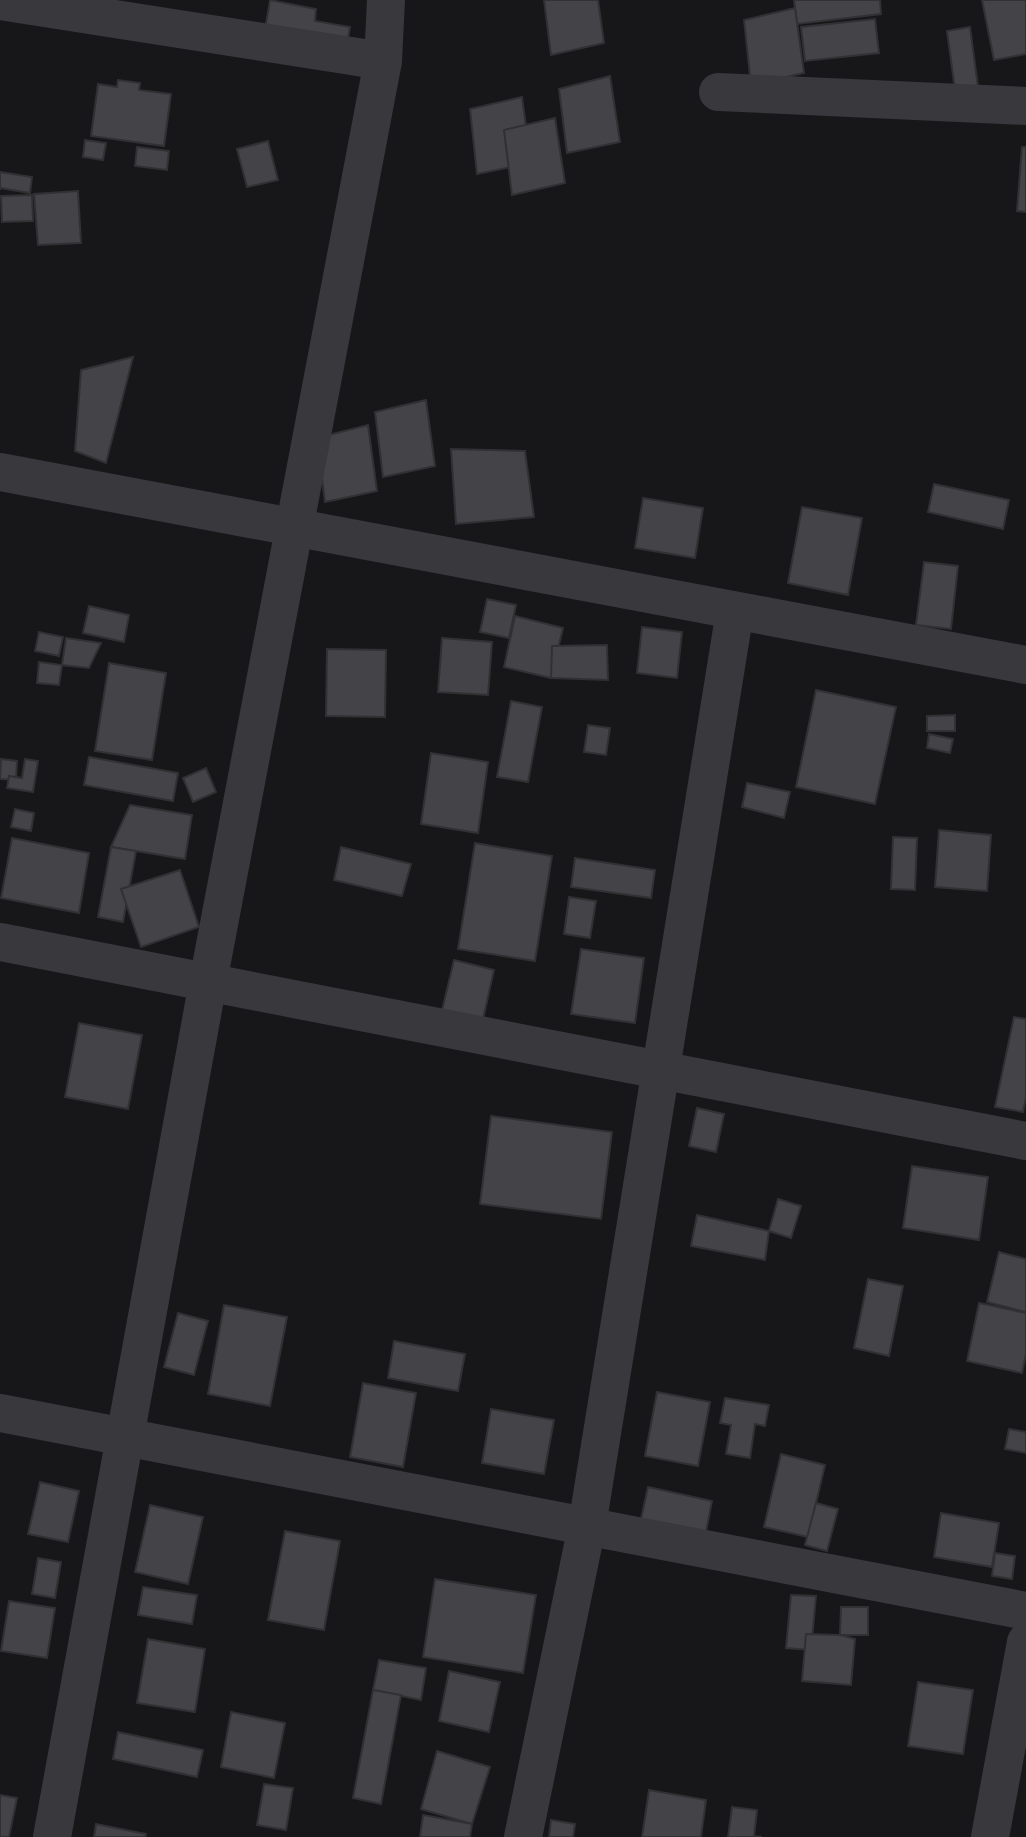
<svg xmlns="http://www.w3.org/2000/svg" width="1026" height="1837" viewBox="0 0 1026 1837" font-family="Quicksand,sans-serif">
  <rect width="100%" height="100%" fill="#171618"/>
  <g fill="#444348" stroke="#313134" stroke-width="2">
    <polygon points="270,0 316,9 315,21 350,27 346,50 264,35"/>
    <polygon points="544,0 598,0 604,43 551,55"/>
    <polygon points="794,0 880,0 881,14 797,24"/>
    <polygon points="982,0 1026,0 1026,54 994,60"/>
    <polygon points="795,8 804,73 751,85 744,20"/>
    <polygon points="875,19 879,53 805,61 801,27"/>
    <polygon points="970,27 978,87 955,90 947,31"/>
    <polygon points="610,76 620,142 567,153 559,89"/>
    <polygon points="118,80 140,83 139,90 171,94 164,146 91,136 98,84 117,87"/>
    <polygon points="522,97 531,163 477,174 470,109"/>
    <polygon points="555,118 565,183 512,195 504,130"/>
    <polygon points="85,140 106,143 103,160 83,157"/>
    <polygon points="268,141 278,180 247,187 237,149"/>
    <polygon points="137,147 169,151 167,170 135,166"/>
    <polygon points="1022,147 1026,147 1026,212 1017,211"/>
    <polygon points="0,172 32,177 30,193 0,188 0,190"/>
    <polygon points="78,191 81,243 38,245 34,194"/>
    <polygon points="32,195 33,221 2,222 1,196"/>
    <polygon points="133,357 106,463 75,451 81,370"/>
    <polygon points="426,400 435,466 383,477 375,412"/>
    <polygon points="368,425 377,491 325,502 317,438"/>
    <polygon points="451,449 525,451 534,517 456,524"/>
    <polygon points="934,484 1009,500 1003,529 928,512"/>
    <polygon points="643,498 703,508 695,558 635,548"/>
    <polygon points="802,507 862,518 848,595 788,583"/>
    <polygon points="924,562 958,566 951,629 916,625"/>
    <polygon points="487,599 516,605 509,638 480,632"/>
    <polygon points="89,606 129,615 124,642 83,633"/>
    <polygon points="515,616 563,628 551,678 504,667"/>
    <polygon points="642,627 682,632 677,678 637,673"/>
    <polygon points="39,632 63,637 59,656 35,651"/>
    <polygon points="66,638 101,643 89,668 62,665"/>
    <polygon points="442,638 492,642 488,695 438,692"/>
    <polygon points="607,645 608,680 551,678 552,646"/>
    <polygon points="327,649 386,650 385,717 326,716"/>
    <polygon points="39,662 62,665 59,685 37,683"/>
    <polygon points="109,663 166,673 152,760 95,751"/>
    <polygon points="816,690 896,707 875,804 796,787"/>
    <polygon points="511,701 542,707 528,782 497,777"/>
    <polygon points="955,715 955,731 927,731 927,716"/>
    <polygon points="588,725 610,728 606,755 584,752"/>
    <polygon points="929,734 953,739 950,753 927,748"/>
    <polygon points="431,753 488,762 478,833 421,824"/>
    <polygon points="89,757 178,773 173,801 84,785"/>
    <polygon points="1,759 17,761 16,780 0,779"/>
    <polygon points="25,759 38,761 33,792 7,788 9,776 22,778"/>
    <polygon points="206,768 216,792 193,802 183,778"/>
    <polygon points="747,783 790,792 784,818 742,807"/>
    <polygon points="130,805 192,815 185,859 111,847"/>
    <polygon points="15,809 34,813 31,831 11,827"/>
    <polygon points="939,830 991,835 987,891 935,887"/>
    <polygon points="893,837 917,838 915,890 891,889"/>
    <polygon points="12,838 89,853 79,913 1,898"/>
    <polygon points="475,843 552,856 535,961 458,949"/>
    <polygon points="111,847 136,851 123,922 98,917"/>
    <polygon points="341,847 411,864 402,896 334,880"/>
    <polygon points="575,858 655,870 651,898 571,887"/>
    <polygon points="180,870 199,927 141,947 121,889"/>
    <polygon points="569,897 596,901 590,938 564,934"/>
    <polygon points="581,949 644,958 635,1023 571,1014"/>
    <polygon points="454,960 494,970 481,1028 440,1019"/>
    <polygon points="1014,1017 1026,1019 1026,1097 1023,1112 995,1107"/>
    <polygon points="79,1023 142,1035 128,1109 65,1097"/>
    <polygon points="697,1108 724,1114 716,1152 689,1146"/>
    <polygon points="491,1116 612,1132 601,1219 480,1204"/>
    <polygon points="912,1166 988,1177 979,1240 903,1228"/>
    <polygon points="778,1199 801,1206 791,1238 769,1231"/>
    <polygon points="697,1215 769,1231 765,1260 691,1246"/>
    <polygon points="999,1252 1026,1259 1026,1312 987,1302"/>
    <polygon points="868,1279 903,1286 889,1356 854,1348"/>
    <polygon points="979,1303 1026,1313 1026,1354 1022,1373 967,1361"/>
    <polygon points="224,1305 287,1317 270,1406 208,1394"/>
    <polygon points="178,1313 208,1321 194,1375 164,1367"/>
    <polygon points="394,1341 465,1354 458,1391 388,1378"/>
    <polygon points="363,1383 416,1393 403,1467 350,1457"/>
    <polygon points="657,1392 710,1402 698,1466 645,1456"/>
    <polygon points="725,1398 769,1405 765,1426 755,1424 750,1458 726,1454 731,1425 720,1423"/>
    <polygon points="491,1409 554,1420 544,1474 482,1463"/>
    <polygon points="1009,1429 1026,1432 1026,1453 1005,1449"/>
    <polygon points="781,1454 825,1465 808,1537 764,1527"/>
    <polygon points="40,1482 79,1491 68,1542 28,1534"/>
    <polygon points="648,1487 712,1501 706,1532 641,1519"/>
    <polygon points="816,1503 838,1509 827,1551 805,1545"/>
    <polygon points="150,1505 203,1517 188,1584 135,1572"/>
    <polygon points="941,1513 999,1523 992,1567 934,1557"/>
    <polygon points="285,1531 340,1541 324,1630 268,1620"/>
    <polygon points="995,1553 1015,1556 1012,1579 992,1576"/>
    <polygon points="38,1558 61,1562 55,1598 32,1594"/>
    <polygon points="435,1579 536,1595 523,1673 423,1657"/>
    <polygon points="143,1587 197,1595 192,1624 138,1615"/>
    <polygon points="791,1595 816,1596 811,1650 786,1648"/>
    <polygon points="9,1601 55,1608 47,1658 1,1651"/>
    <polygon points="841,1607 868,1607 868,1635 840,1635"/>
    <polygon points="806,1634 840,1635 855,1639 851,1685 802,1681"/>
    <polygon points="148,1639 205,1649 195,1712 137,1703"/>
    <polygon points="379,1660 426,1668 421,1700 373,1690"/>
    <polygon points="449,1671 500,1682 489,1732 439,1721"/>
    <polygon points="918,1682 973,1690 963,1754 908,1746"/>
    <polygon points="373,1690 401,1695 381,1804 353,1798"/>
    <polygon points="231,1712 285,1723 274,1778 221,1767"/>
    <polygon points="118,1732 203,1750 197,1777 113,1759"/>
    <polygon points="437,1751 490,1767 472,1824 421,1809"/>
    <polygon points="264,1784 293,1788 286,1830 257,1825"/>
    <polygon points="649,1790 706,1800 701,1837 642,1837"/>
    <polygon points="0,1795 17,1798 9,1837 0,1837"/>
    <polygon points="732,1807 757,1810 754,1836 762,1837 728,1837"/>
    <polygon points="423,1815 472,1824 470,1837 420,1837"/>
    <polygon points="551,1820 575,1824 573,1837 549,1837"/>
    <polygon points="96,1824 146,1834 145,1837 94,1837"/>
  </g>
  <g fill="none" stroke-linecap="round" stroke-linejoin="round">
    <g stroke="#38383d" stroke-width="38">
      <polyline points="0,1 383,61"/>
      <polyline points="718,92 1026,106"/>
      <polyline points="0,472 1026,665"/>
      <polyline points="0,942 1026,1141"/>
      <polyline points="0,1413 1026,1611"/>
      <polyline points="52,1837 208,982 383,61 386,0"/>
      <polyline points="523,1837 587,1526 735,611"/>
      <polyline points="990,1837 1026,1642"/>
    </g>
  </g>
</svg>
